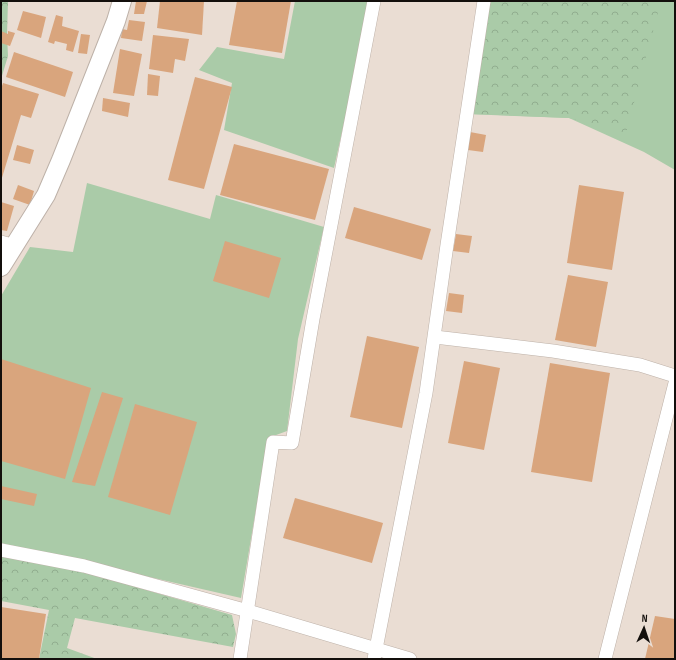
<svg xmlns="http://www.w3.org/2000/svg" width="676" height="660" viewBox="0 0 676 660" font-family="'Sofia Sans Condensed',sans-serif">
  <defs>
    <pattern id="forest-crowns" width="20" height="18" patternUnits="userSpaceOnUse"><rect width="20" height="18" fill="#aacba8"/><path d="M2 6a3 3 0 1 1 6 0M12 15a3 3 0 1 1 6 0" fill="none" stroke="#91ad8f"/></pattern>
  </defs>
  <rect width="100%" height="100%" fill="#eaddd3"/>
  <g fill="#aacba8">
    <polygon points="295,1 371,1 334,168 224,130 232,83 199,70 217,47 284,59"/>
    <polygon points="489,1 675,1 675,170 644,152 569,118 466,114"/>
    <polygon points="87,183 210,219 216,195 324,227 298,339 287,431 268,438 241,598 1,543 1,296 30,247 73,252"/>
  </g>
  <g fill="url(#forest-crowns)">
    <polygon points="1,1 8,1 7,35 8,56 1,79"/>
    <polygon points="492,1 661,1 626,133 569,118 472,114"/>
    <polygon points="1,555 78,570 232,615 236,634 233,647 75,618 67,648 97,659 39,659 49,610 1,601"/>
  </g>
  <g fill="#d9a57d">
    <polygon points="136,1 147,1 144,14 134,14"/>
    <polygon points="160,1 204,1 202,35 157,28"/>
    <polygon points="237,1 291,1 282,53 229,45"/>
    <polygon points="23,11 46,17 41,38 17,30"/>
    <polygon points="56,15 63,17 62,26 79,31 73,52 66,50 67,44 55,41 54,44 48,42"/>
    <polygon points="129,20 145,22 142,41 121,38 122,29 127,30"/>
    <polygon points="1,31 8,34 8,31 15,33 10,46 1,43"/>
    <polygon points="81,34 90,35 87,54 78,53"/>
    <polygon points="153,35 189,39 185,61 175,59 173,73 149,69"/>
    <polygon points="120,49 142,54 134,96 113,93"/>
    <polygon points="14,52 73,72 65,97 6,77"/>
    <polygon points="148,74 160,76 158,96 147,95"/>
    <polygon points="195,77 232,87 204,189 168,180"/>
    <polygon points="3,83 39,94 31,118 21,115 1,181 1,89"/>
    <polygon points="103,98 130,103 128,117 102,111"/>
    <polygon points="470,132 486,135 483,152 468,150"/>
    <polygon points="234,144 329,169 315,220 220,195"/>
    <polygon points="17,145 34,150 30,164 13,160"/>
    <polygon points="18,185 34,191 30,205 13,199"/>
    <polygon points="579,185 624,192 612,270 567,263"/>
    <polygon points="1,202 14,206 7,231 1,230"/>
    <polygon points="354,207 431,229 422,260 345,238"/>
    <polygon points="456,234 472,236 469,253 453,251"/>
    <polygon points="225,241 281,258 269,298 213,281"/>
    <polygon points="568,275 608,282 596,347 555,340"/>
    <polygon points="449,293 464,295 462,313 446,311"/>
    <polygon points="367,336 419,347 402,428 350,417"/>
    <polygon points="1,359 91,388 65,479 1,461"/>
    <polygon points="464,361 500,368 484,450 448,443"/>
    <polygon points="550,363 610,373 592,482 531,472"/>
    <polygon points="102,392 123,398 95,486 72,482"/>
    <polygon points="135,404 197,422 170,515 108,497"/>
    <polygon points="1,486 37,494 34,506 1,499"/>
    <polygon points="295,498 383,523 372,563 283,538"/>
    <polygon points="1,607 46,614 39,659 1,659"/>
    <polygon points="655,616 675,619 675,659 645,659"/>
  </g>
  <g fill="none" stroke-linecap="round" stroke-linejoin="round">
    <g stroke="#bdb1a8" stroke-width="14">
      <g id="street">
        <polyline points="1,242 15,246"/>
        <polyline points="435,337 553,351 640,365 675,376"/>
        <polyline points="1,550 84,566 248,611 410,659"/>
        <polyline points="240,659 273,442 292,443 313,319 374,1"/>
        <polyline points="374,659 426,393 447,245 484,1"/>
        <polyline points="605,659 675,383"/>
      </g>
    </g>
    <g stroke="#bdb1a8" stroke-width="20">
      <polyline id="secondary" points="1,267 46,195 61,160 116,21 122,1"/>
    </g>
    <use href="#street" stroke="#fff" stroke-width="13"/>
    <use href="#secondary" stroke="#fff" stroke-width="18"/>
  </g>
  <rect width="676" height="660" fill="none" stroke="#130f0c" stroke-width="4"/>
  <g transform="translate(644 628) rotate(3)" stroke="#eaddd3" stroke-width="3" paint-order="stroke">
  <path d="M0-3L7 15L0 10L-7 15Z" fill="#130f0c"/>
  <text y="-6" font-size="11" font-weight="bold" text-anchor="middle" fill="#130f0c">N</text>
  </g>
</svg>
